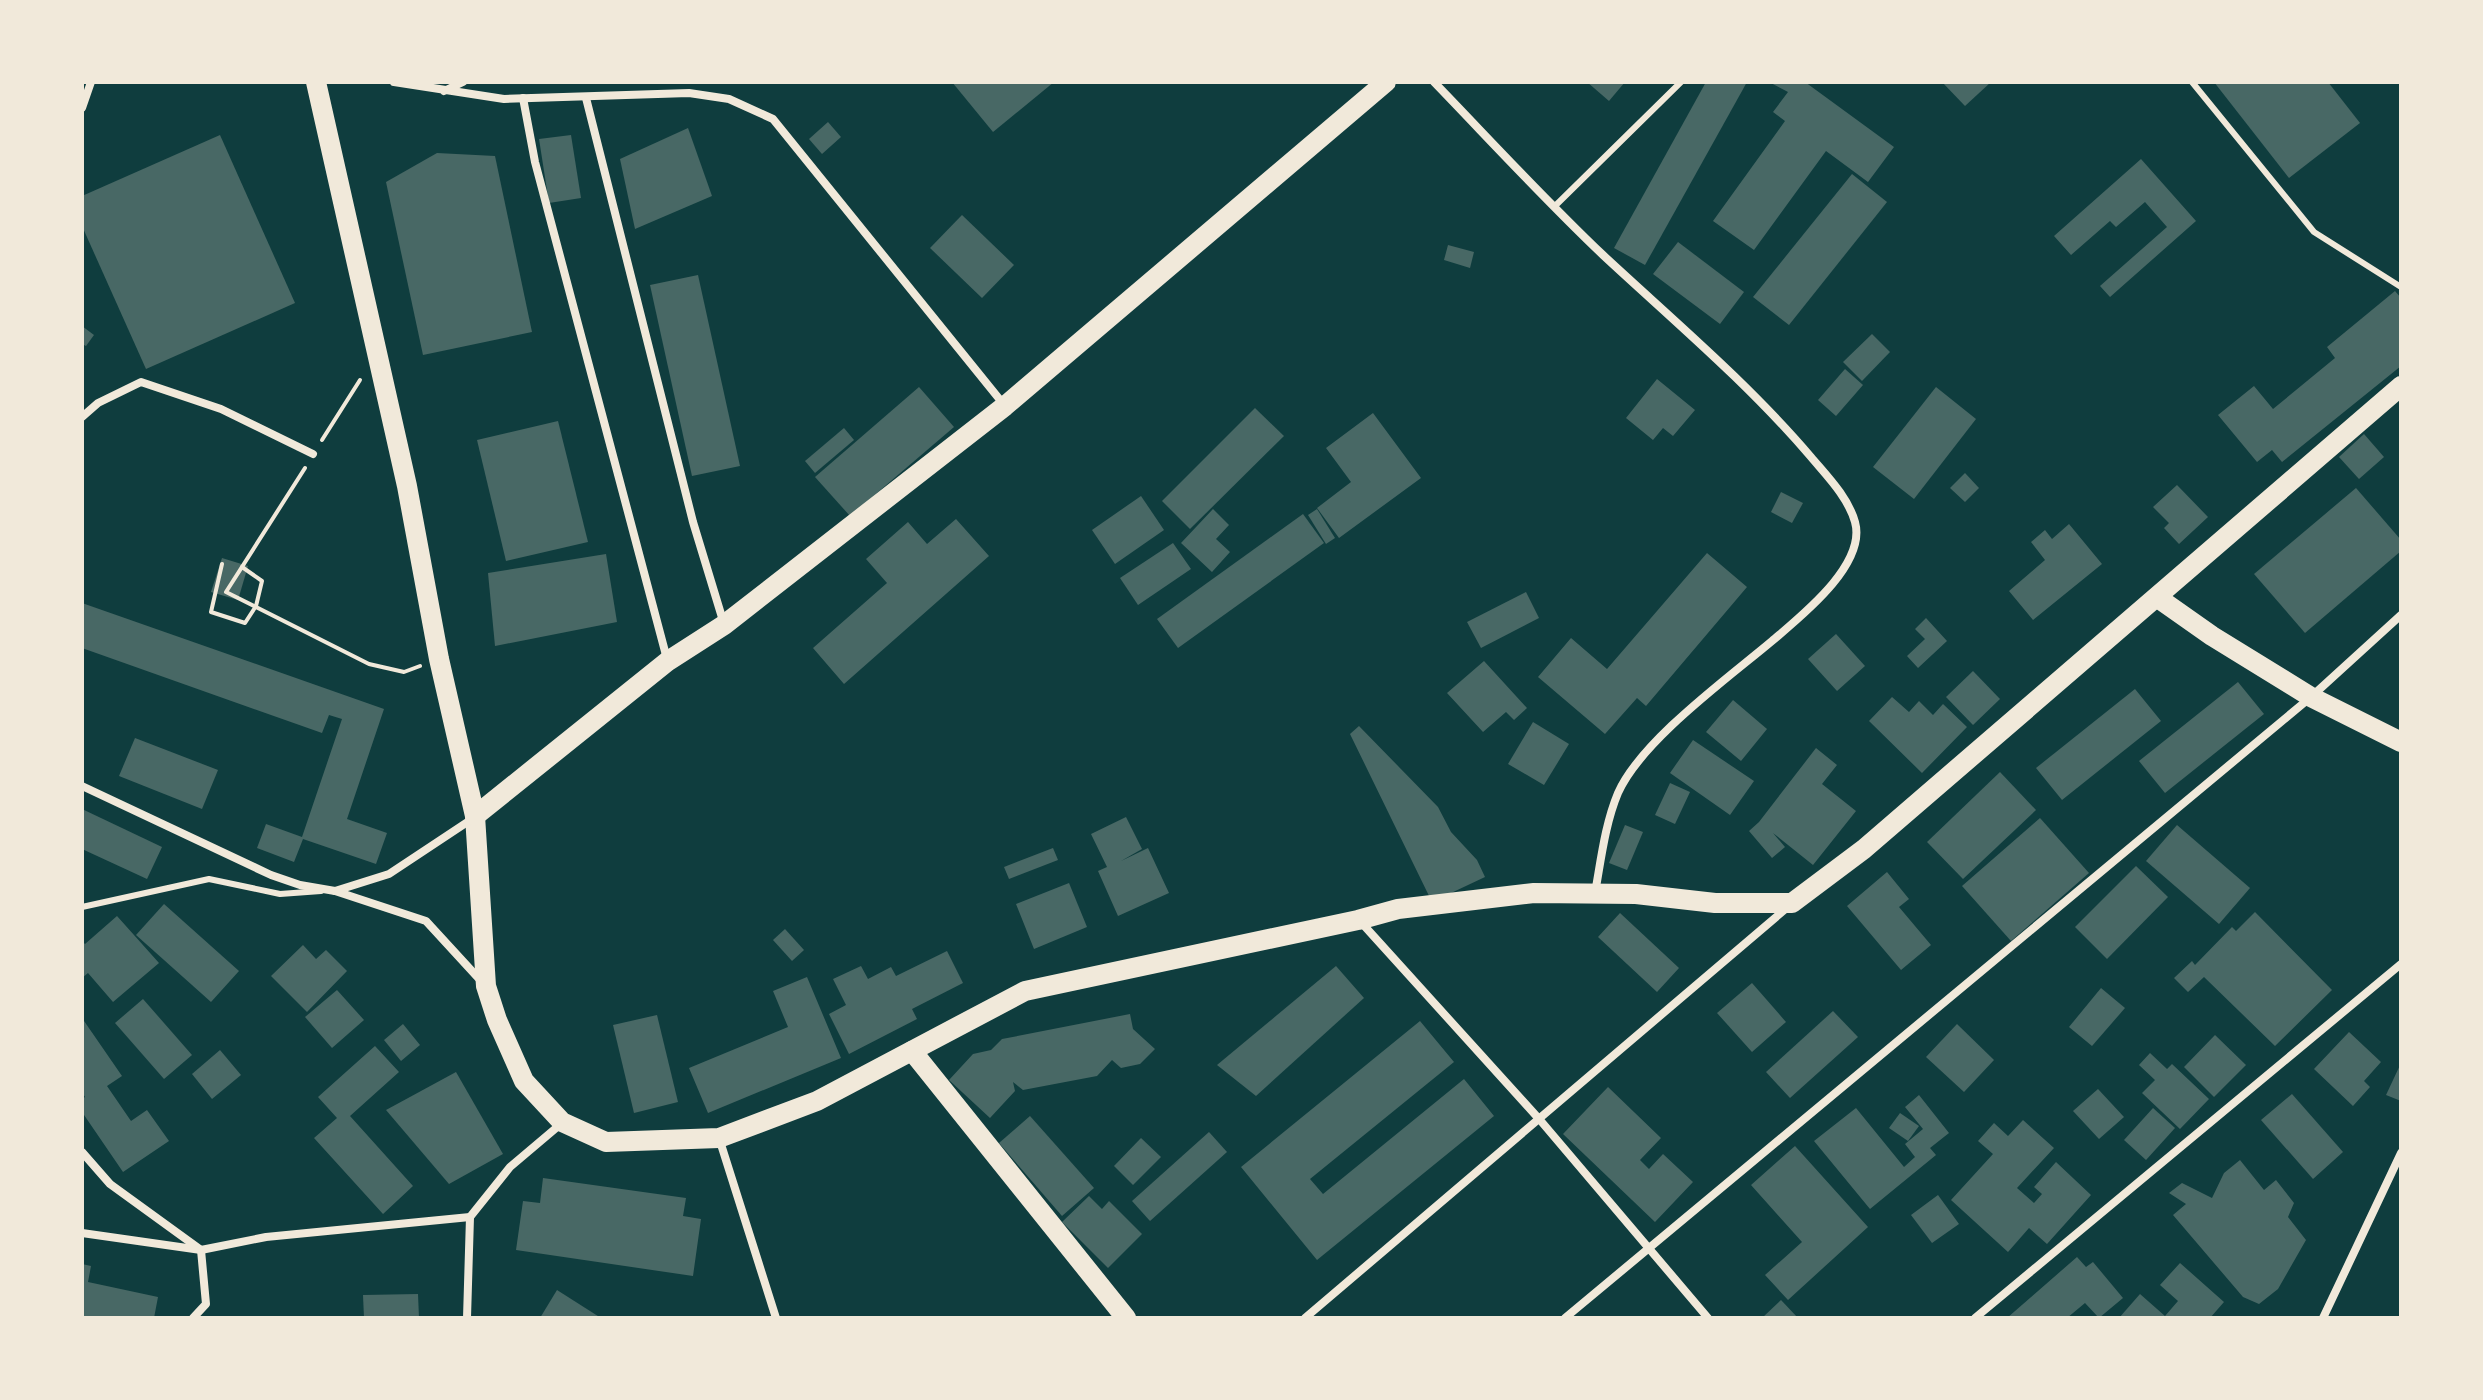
<svg xmlns="http://www.w3.org/2000/svg" width="2483" height="1400" viewBox="0 0 2483 1400" font-family="'Work Sans',sans-serif">
  <rect width="100%" height="100%" fill="#0f3d3e"/>
  <g fill="#486865">
    <polygon points="952,82 1054,82 993,132"/>
    <polygon points="1587,82 1625,82 1609,101"/>
    <polygon points="1706,82 1747,82 1645,265 1614,248"/>
    <polygon points="1769,82 1805,82 1894,147 1868,182 1826,151 1754,250 1713,221 1785,121 1773,112 1788,92"/>
    <polygon points="1942,82 1991,82 1965,106"/>
    <polygon points="2214,82 2328,82 2360,123 2289,178"/>
    <polygon points="828,122 841,137 822,154 809,139"/>
    <polygon points="688,128 712,196 635,229 620,159"/>
    <polygon points="220,135 295,303 146,369 82,226 82,196"/>
    <polygon points="571,135 581,198 549,203 539,139"/>
    <polygon points="437,153 495,156 532,332 423,355 386,182"/>
    <polygon points="2141,159 2196,221 2110,297 2100,286 2167,227 2145,202 2116,227 2110,221 2071,255 2054,236"/>
    <polygon points="1852,174 1887,202 1789,325 1753,297"/>
    <polygon points="962,215 1014,265 982,298 930,248"/>
    <polygon points="1678,242 1744,292 1720,324 1653,274"/>
    <polygon points="1448,245 1474,252 1470,268 1444,260"/>
    <polygon points="698,275 740,466 692,476 650,285"/>
    <polygon points="2395,291 2401,298 2401,366 2282,462 2272,450 2257,462 2218,415 2254,386 2273,409 2335,358 2327,347"/>
    <polygon points="82,326 94,335 86,346 82,344"/>
    <polygon points="1872,334 1890,352 1862,381 1843,362"/>
    <polygon points="1845,369 1863,385 1836,416 1818,400"/>
    <polygon points="1657,379 1695,410 1673,436 1663,428 1653,440 1626,418"/>
    <polygon points="919,387 954,427 850,516 815,477"/>
    <polygon points="1936,387 1976,419 1914,499 1873,467"/>
    <polygon points="1255,408 1284,436 1190,529 1162,501"/>
    <polygon points="1373,413 1421,478 1339,538 1317,508 1351,482 1326,448"/>
    <polygon points="558,421 588,542 506,561 477,440"/>
    <polygon points="844,428 854,440 815,473 805,461"/>
    <polygon points="2364,434 2384,457 2359,479 2339,457"/>
    <polygon points="1965,473 1979,488 1965,502 1950,488"/>
    <polygon points="2177,485 2208,517 2179,544 2164,528 2169,523 2153,507"/>
    <polygon points="2356,488 2401,540 2401,551 2305,633 2254,574"/>
    <polygon points="1781,492 1803,503 1792,523 1771,512"/>
    <polygon points="1141,496 1164,530 1115,564 1092,530"/>
    <polygon points="1213,509 1229,525 1216,539 1230,552 1212,572 1181,543"/>
    <polygon points="1317,509 1335,538 1326,544 1308,515"/>
    <polygon points="1303,514 1324,543 1178,648 1157,619"/>
    <polygon points="956,519 989,556 844,684 813,648 887,583 866,559 908,522 927,544"/>
    <polygon points="2069,524 2102,564 2033,620 2009,591 2045,560 2031,542 2045,530 2052,539"/>
    <polygon points="1173,543 1191,569 1138,605 1120,578"/>
    <polygon points="1707,553 1747,587 1646,706 1637,698 1605,734 1538,677 1571,638 1607,669"/>
    <polygon points="606,554 617,622 495,646 488,573"/>
    <polygon points="222,558 248,566 238,600 211,592"/>
    <polygon points="1526,592 1539,618 1481,648 1467,622"/>
    <polygon points="82,603 384,709 347,819 387,833 376,864 303,839 294,862 257,848 266,824 302,837 342,719 329,715 322,733 82,648"/>
    <polygon points="1926,618 1947,641 1918,668 1907,656 1925,639 1915,629"/>
    <polygon points="1836,634 1865,666 1837,691 1808,659"/>
    <polygon points="1484,661 1527,708 1514,720 1506,712 1483,732 1447,693"/>
    <polygon points="1973,671 2000,699 1973,725 1946,697"/>
    <polygon points="2238,682 2264,714 2165,793 2139,761"/>
    <polygon points="2135,689 2161,721 2062,800 2036,768"/>
    <polygon points="1892,697 1909,712 1919,701 1933,715 1943,704 1967,727 1922,773 1869,721"/>
    <polygon points="1733,700 1767,729 1741,761 1706,732"/>
    <polygon points="1533,722 1569,744 1544,785 1508,764"/>
    <polygon points="1359,726 1438,807 1451,832 1477,860 1485,877 1432,902 1350,734"/>
    <polygon points="135,738 218,770 202,809 119,776"/>
    <polygon points="1693,740 1754,781 1730,815 1670,773"/>
    <polygon points="1816,748 1837,765 1822,784 1856,811 1813,865 1773,833 1785,847 1772,858 1749,831 1759,822"/>
    <polygon points="2000,772 2036,810 1963,879 1927,842"/>
    <polygon points="1670,783 1690,792 1675,824 1655,815"/>
    <polygon points="82,809 162,847 147,879 82,849"/>
    <polygon points="1126,817 1142,849 1121,861 1148,848 1169,893 1118,916 1098,871 1107,867 1091,834"/>
    <polygon points="2040,818 2089,873 2011,941 1962,886"/>
    <polygon points="1625,825 1643,832 1627,870 1609,863"/>
    <polygon points="2177,825 2250,888 2219,924 2146,861"/>
    <polygon points="1053,848 1058,860 1009,879 1004,867"/>
    <polygon points="2136,866 2168,897 2107,959 2075,927"/>
    <polygon points="1887,872 1909,899 1899,907 1931,945 1901,970 1847,906"/>
    <polygon points="1069,883 1087,927 1034,949 1016,904"/>
    <polygon points="164,904 239,971 211,1002 136,935"/>
    <polygon points="2255,912 2332,990 2275,1046 2204,977 2188,992 2174,978 2192,961 2195,965 2232,927 2236,931"/>
    <polygon points="1620,913 1679,968 1657,992 1598,937"/>
    <polygon points="117,916 159,963 113,1002 88,973 82,978 82,941 85,944"/>
    <polygon points="785,929 804,950 792,961 773,940"/>
    <polygon points="303,945 316,959 326,950 347,971 307,1012 271,976"/>
    <polygon points="947,951 963,983 912,1009 917,1019 849,1054 829,1014 846,1005 833,979 861,966 868,979 891,967 896,976"/>
    <polygon points="1336,966 1364,998 1256,1096 1217,1065"/>
    <polygon points="807,977 841,1058 708,1113 689,1068 788,1027 773,991"/>
    <polygon points="1752,983 1786,1022 1752,1052 1717,1013"/>
    <polygon points="2101,988 2125,1008 2092,1046 2069,1027"/>
    <polygon points="337,990 364,1020 332,1048 305,1017"/>
    <polygon points="143,999 192,1055 164,1079 115,1023"/>
    <polygon points="1833,1011 1858,1037 1790,1098 1766,1072"/>
    <polygon points="1130,1014 1133,1029 1155,1049 1140,1064 1121,1068 1112,1060 1097,1076 1023,1090 1013,1082 1015,1091 990,1118 949,1080 973,1054 991,1050 1002,1039"/>
    <polygon points="657,1015 678,1102 634,1113 613,1025"/>
    <polygon points="82,1018 122,1076 107,1086 131,1121 147,1110 169,1141 123,1172 82,1112 82,1099 85,1097 82,1092"/>
    <polygon points="1420,1021 1454,1062 1310,1179 1323,1194 1464,1079 1494,1116 1317,1260 1241,1167"/>
    <polygon points="403,1024 420,1045 401,1061 384,1040"/>
    <polygon points="1957,1024 1994,1060 1964,1092 1926,1057"/>
    <polygon points="2349,1032 2381,1062 2364,1081 2370,1087 2353,1106 2314,1069"/>
    <polygon points="2215,1035 2246,1065 2214,1097 2184,1067"/>
    <polygon points="375,1046 399,1072 350,1116 413,1186 383,1214 314,1138 337,1118 318,1097"/>
    <polygon points="220,1050 241,1075 212,1099 192,1074"/>
    <polygon points="2150,1053 2167,1069 2172,1064 2209,1099 2180,1129 2142,1093 2155,1080 2139,1065"/>
    <polygon points="2401,1063 2401,1101 2386,1095"/>
    <polygon points="456,1072 503,1154 449,1184 386,1110"/>
    <polygon points="1608,1087 1661,1138 1640,1160 1649,1169 1663,1154 1693,1182 1655,1222 1563,1134"/>
    <polygon points="2098,1089 2124,1117 2099,1139 2073,1111"/>
    <polygon points="2292,1094 2343,1152 2313,1179 2261,1120"/>
    <polygon points="1919,1095 1949,1133 1930,1148 1936,1155 1870,1209 1814,1141 1856,1108 1904,1167 1915,1157 1905,1144 1923,1129 1905,1107"/>
    <polygon points="2153,1108 2175,1128 2146,1160 2124,1140"/>
    <polygon points="1900,1113 1919,1126 1908,1141 1889,1128"/>
    <polygon points="1030,1116 1094,1188 1062,1216 999,1143"/>
    <polygon points="2023,1120 2054,1148 2017,1188 2034,1203 2042,1194 2034,1187 2056,1162 2091,1195 2047,1244 2029,1228 2008,1252 1951,1200 1993,1154 1978,1141 1994,1123 2008,1136"/>
    <polygon points="1209,1132 1227,1152 1150,1221 1132,1201"/>
    <polygon points="1141,1138 1161,1157 1133,1185 1114,1166"/>
    <polygon points="1795,1146 1868,1227 1788,1300 1765,1275 1802,1242 1751,1185"/>
    <polygon points="2240,1160 2264,1190 2276,1180 2294,1203 2288,1217 2306,1240 2278,1289 2259,1304 2243,1297 2173,1215 2186,1204 2169,1193 2182,1183 2212,1198 2224,1173"/>
    <polygon points="543,1178 686,1198 683,1216 701,1219 693,1276 516,1250 523,1201 540,1203"/>
    <polygon points="1938,1195 1959,1224 1932,1243 1911,1215"/>
    <polygon points="1089,1196 1102,1209 1109,1201 1142,1234 1108,1268 1062,1222"/>
    <polygon points="2077,1257 2086,1267 2093,1262 2123,1298 2099,1318 2085,1303 2067,1318 2007,1318"/>
    <polygon points="2180,1263 2224,1302 2210,1318 2119,1318 2140,1294 2165,1316 2178,1301 2160,1285"/>
    <polygon points="82,1264 91,1266 88,1282 158,1297 154,1318 82,1318"/>
    <polygon points="557,1290 601,1318 540,1318"/>
    <polygon points="418,1294 419,1318 364,1318 363,1295"/>
    <polygon points="1781,1300 1798,1318 1762,1318"/>
  </g>
  <g fill="none" stroke-linecap="round" stroke-linejoin="round">
    <g stroke="#f1e9da" stroke-width="4">
      <polyline points="322,440 360,380"/>
      <polyline points="305,468 226,592 369,664 404,672 420,666"/>
      <polyline points="222,564 211,612 245,623 256,606 262,581 242,567"/>
    </g>
    <g stroke="#f1e9da" stroke-width="6">
      <polyline points="2192,82 2314,232 2401,287"/>
      <polyline points="1555,206 1681,82"/>
      <polyline points="82,907 209,879 280,894 321,891"/>
    </g>
    <g stroke="#f1e9da" stroke-width="8">
      <polyline points="394,82 504,99 689,93 729,99 773,119 1005,406"/>
      <path d="M 1434,82 C 1490,140 1545,200 1603,255 C 1674,321 1748,383 1811,457 C 1827,476 1848,497 1855,522 C 1867,565 1800,617 1772,641 C 1728,678 1641,741 1618,793 C 1605,824 1601,860 1595,893"/>
      <polyline points="444,91 463,82"/>
      <polyline points="523,98 535,162 667,659"/>
      <polyline points="586,98 693,522 724,624"/>
      <polyline points="82,108 91,82"/>
      <polyline points="82,417 98,403 141,382 221,409 313,454"/>
      <polyline points="82,786 271,875 300,885 335,891 389,874 472,819"/>
      <polyline points="335,891 426,921 482,982"/>
      <polyline points="1359,920 1540,1120 1708,1318"/>
      <polyline points="719,1138 776,1318"/>
      <polyline points="82,1152 110,1184 201,1250 206,1304 193,1318"/>
      <polyline points="82,1233 201,1250 266,1237 470,1217"/>
      <polyline points="467,1318 470,1217 510,1167 562,1123"/>
      <polyline points="1305,1318 1789,906"/>
      <polyline points="1565,1318 2311,697 2401,615"/>
      <polyline points="1975,1318 2401,964"/>
      <polyline points="2323,1318 2401,1153"/>
    </g>
    <g stroke="#f1e9da" stroke-width="20">
      <polyline points="316,82 407,486 439,659 475,816 486,986 497,1020 524,1081 562,1122 606,1142 719,1138 817,1101 1025,991 1358,920 1398,909 1534,893 1636,894 1715,903 1792,903 1864,849 2401,386"/>
      <polyline points="2158,598 2212,636 2311,697 2401,742"/>
      <polyline points="475,816 668,661 724,625 1005,406 1386,82"/>
      <polyline points="912,1051 1126,1318"/>
    </g>
  </g>
  <rect width="2483" height="1400" fill="none" stroke="#f1e9da" stroke-width="168"/>
</svg>
